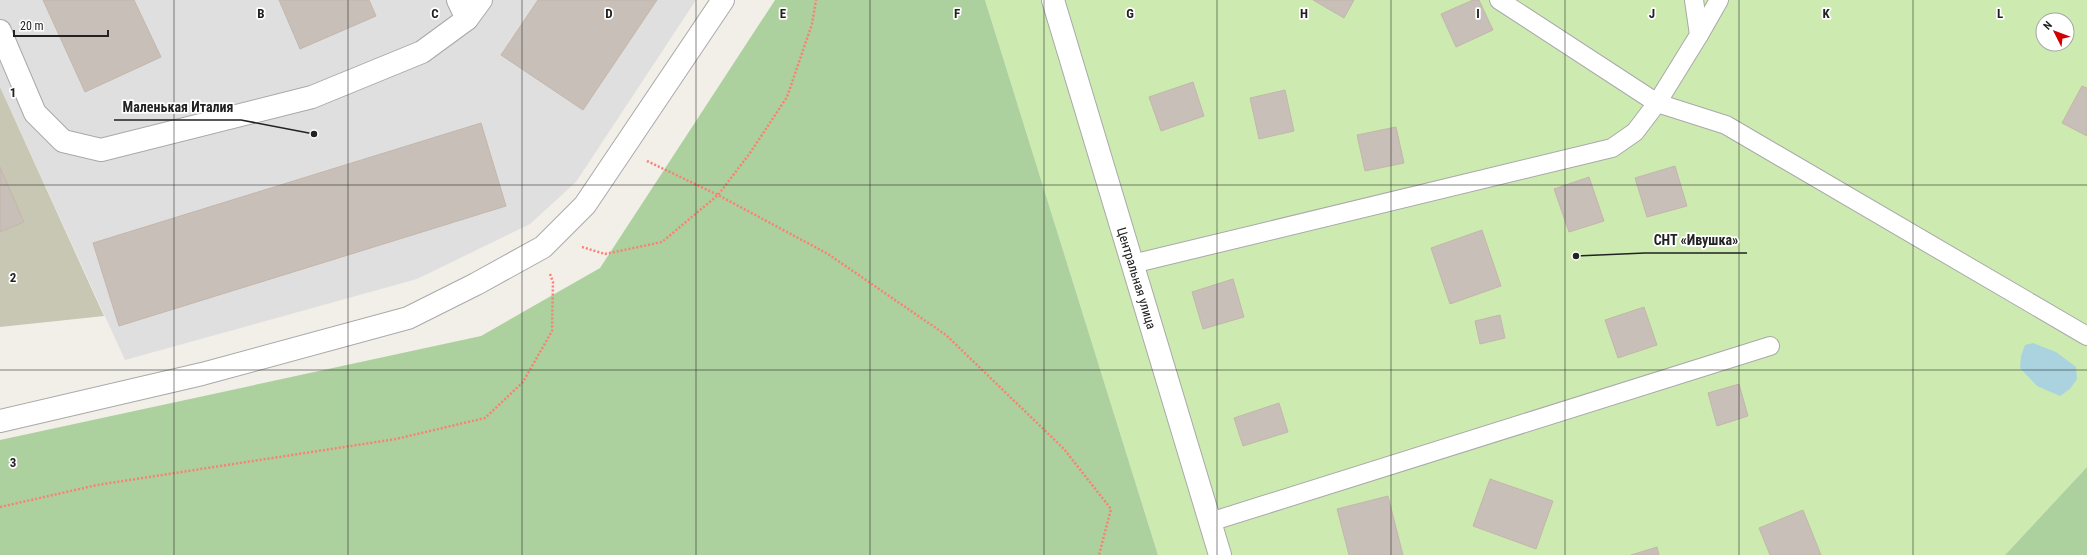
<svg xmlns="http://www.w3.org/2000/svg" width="2087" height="555" viewBox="0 0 2087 555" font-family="'Roboto Condensed',sans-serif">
  <rect width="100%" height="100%" fill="#f2efe9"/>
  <polygon fill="#e0dfdf" points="0,0 696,0 576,182 530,224 417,279 125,360 0,87"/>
  <polygon fill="#c7c7b4" points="0,87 104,316 0,327"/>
  <path fill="#cdebb0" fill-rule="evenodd" d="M 985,0 L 2087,0 L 2087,467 L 2005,555 L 1158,555 ZM 2043,20 L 2067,20 L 2067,44 L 2043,44 Z"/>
  <g fill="#add19e">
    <polygon points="775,0 985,0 1158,555 0,555 0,440 481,336 600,268"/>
    <polygon points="2087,467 2087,555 2005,555"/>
  </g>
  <polygon fill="#aad3df" points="2033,343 2056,352 2076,367 2077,379 2070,389 2060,396 2037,386 2020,368 2021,356 2025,345"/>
  <g fill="#c7bfb8" stroke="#c4b6ab">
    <polygon points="43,0 134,0 161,57 85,92"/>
    <polygon points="279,0 369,0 376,16 300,49"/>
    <polygon points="538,0 657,0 583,110 501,55"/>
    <polygon points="1313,0 1354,0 1344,18"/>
    <polygon points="1473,0 1479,0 1493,30 1456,47 1441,14"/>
    <polygon points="1193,82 1204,116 1161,131 1149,97"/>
    <polygon points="2082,86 2087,88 2087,136 2062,123"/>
    <polygon points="1285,90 1294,131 1259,139 1250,98"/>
    <polygon points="481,123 506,206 119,326 93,243"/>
    <polygon points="1396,127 1404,163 1365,171 1357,135"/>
    <polygon points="1675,166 1687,206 1647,217 1635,178"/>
    <polygon points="0,167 24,222 0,232"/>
    <polygon points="1589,177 1604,221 1569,232 1554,189"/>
    <polygon points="1482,230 1501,286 1450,304 1431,248"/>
    <polygon points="1233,279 1244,317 1203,329 1192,292"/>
    <polygon points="1644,307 1657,345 1618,358 1605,320"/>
    <polygon points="1500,315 1505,338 1480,344 1475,321"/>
    <polygon points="1739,384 1748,416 1717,426 1708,393"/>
    <polygon points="1279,403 1288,432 1243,446 1234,418"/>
    <polygon points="1490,479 1553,501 1536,549 1473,526"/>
    <polygon points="1388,496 1403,555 1349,555 1337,509"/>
    <polygon points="1803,510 1821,555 1770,555 1759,528"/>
    <polygon points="1657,547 1659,555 1631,555"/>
  </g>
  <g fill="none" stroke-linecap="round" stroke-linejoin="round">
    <g stroke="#a9a9a9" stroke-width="20">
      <g id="service">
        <polyline points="1499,0 1657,103 1726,125 2087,336"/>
        <polyline points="1699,35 1719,0"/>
        <polyline points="1132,264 1612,148 1635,132 1657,103 1699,35 1694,0"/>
        <polyline points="1210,522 1770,346"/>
      </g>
    </g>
    <g stroke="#a9a9a9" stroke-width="24">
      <g id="minor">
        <polyline points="458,0 467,19"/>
        <polyline points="1053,0 1220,555"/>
        <polyline points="0,31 35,113 63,141 101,150 312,97 422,52 467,19 481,0"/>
        <polyline points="0,421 202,374 408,318 476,284 543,247 585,205 723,0"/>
      </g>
    </g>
    <g stroke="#fa8072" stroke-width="2.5" stroke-dasharray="2 2" stroke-linecap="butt">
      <polyline points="647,161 718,195 828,254 946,335 1064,449 1111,509 1099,555"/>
      <polyline points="582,247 605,254 662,242 718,195 750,153 787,97 812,24 816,0"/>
      <polyline points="0,507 97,485 396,439 485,418 523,382 552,331 553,282 550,274"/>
    </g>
    <use href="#service" stroke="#fff" stroke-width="18"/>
    <use href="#minor" stroke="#fff" stroke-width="22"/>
  </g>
  <path fill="none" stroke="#222" stroke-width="1" stroke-opacity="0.55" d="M 174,0 L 174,555M 348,0 L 348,555M 522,0 L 522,555M 696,0 L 696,555M 870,0 L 870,555M 1044,0 L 1044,555M 1217,0 L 1217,555M 1391,0 L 1391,555M 1565,0 L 1565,555M 1739,0 L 1739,555M 1913,0 L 1913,555M 0,185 L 2087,185M 0,370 L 2087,370"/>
  <g text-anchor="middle" stroke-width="3.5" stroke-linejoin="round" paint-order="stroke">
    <g font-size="13" fill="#222" stroke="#fff">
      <text transform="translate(1137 278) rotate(73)" y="5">Центральная улица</text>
    </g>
  </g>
  <g font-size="13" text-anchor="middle" font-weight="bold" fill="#222" stroke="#fff" stroke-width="3.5" stroke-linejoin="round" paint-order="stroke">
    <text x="261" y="18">B</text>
    <text x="435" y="18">C</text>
    <text x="609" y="18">D</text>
    <text x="783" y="18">E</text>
    <text x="957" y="18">F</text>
    <text x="1130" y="18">G</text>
    <text x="1304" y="18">H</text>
    <text x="1478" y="18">I</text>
    <text x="1652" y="18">J</text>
    <text x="1826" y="18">K</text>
    <text x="2000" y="18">L</text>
    <text x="13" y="97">1</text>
    <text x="13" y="282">2</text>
    <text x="13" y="467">3</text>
  </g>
  <path fill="none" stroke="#222" stroke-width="1.5" d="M314 134L241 120H114M1576 256L1645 253H1747"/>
  <g fill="#222" stroke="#fff" stroke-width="1.5">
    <circle cx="314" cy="134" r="4"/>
    <circle cx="1576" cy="256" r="4"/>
  </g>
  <g font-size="14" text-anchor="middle" font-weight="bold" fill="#222" stroke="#fff" stroke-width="3.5" stroke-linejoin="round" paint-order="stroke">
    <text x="178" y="112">Маленькая Италия</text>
    <text x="1696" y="245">СНТ «Ивушка»</text>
  </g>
  <g transform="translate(2055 32) rotate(312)"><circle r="19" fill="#ffffff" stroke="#a7a7a7"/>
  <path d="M0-3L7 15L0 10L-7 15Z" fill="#d40000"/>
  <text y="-6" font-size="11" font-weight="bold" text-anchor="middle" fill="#222222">N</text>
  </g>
  <path d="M14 30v6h94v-6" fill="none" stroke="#222222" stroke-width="2"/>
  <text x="20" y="30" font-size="12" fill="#222222" stroke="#ffffff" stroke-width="3" paint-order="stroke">20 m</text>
</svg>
